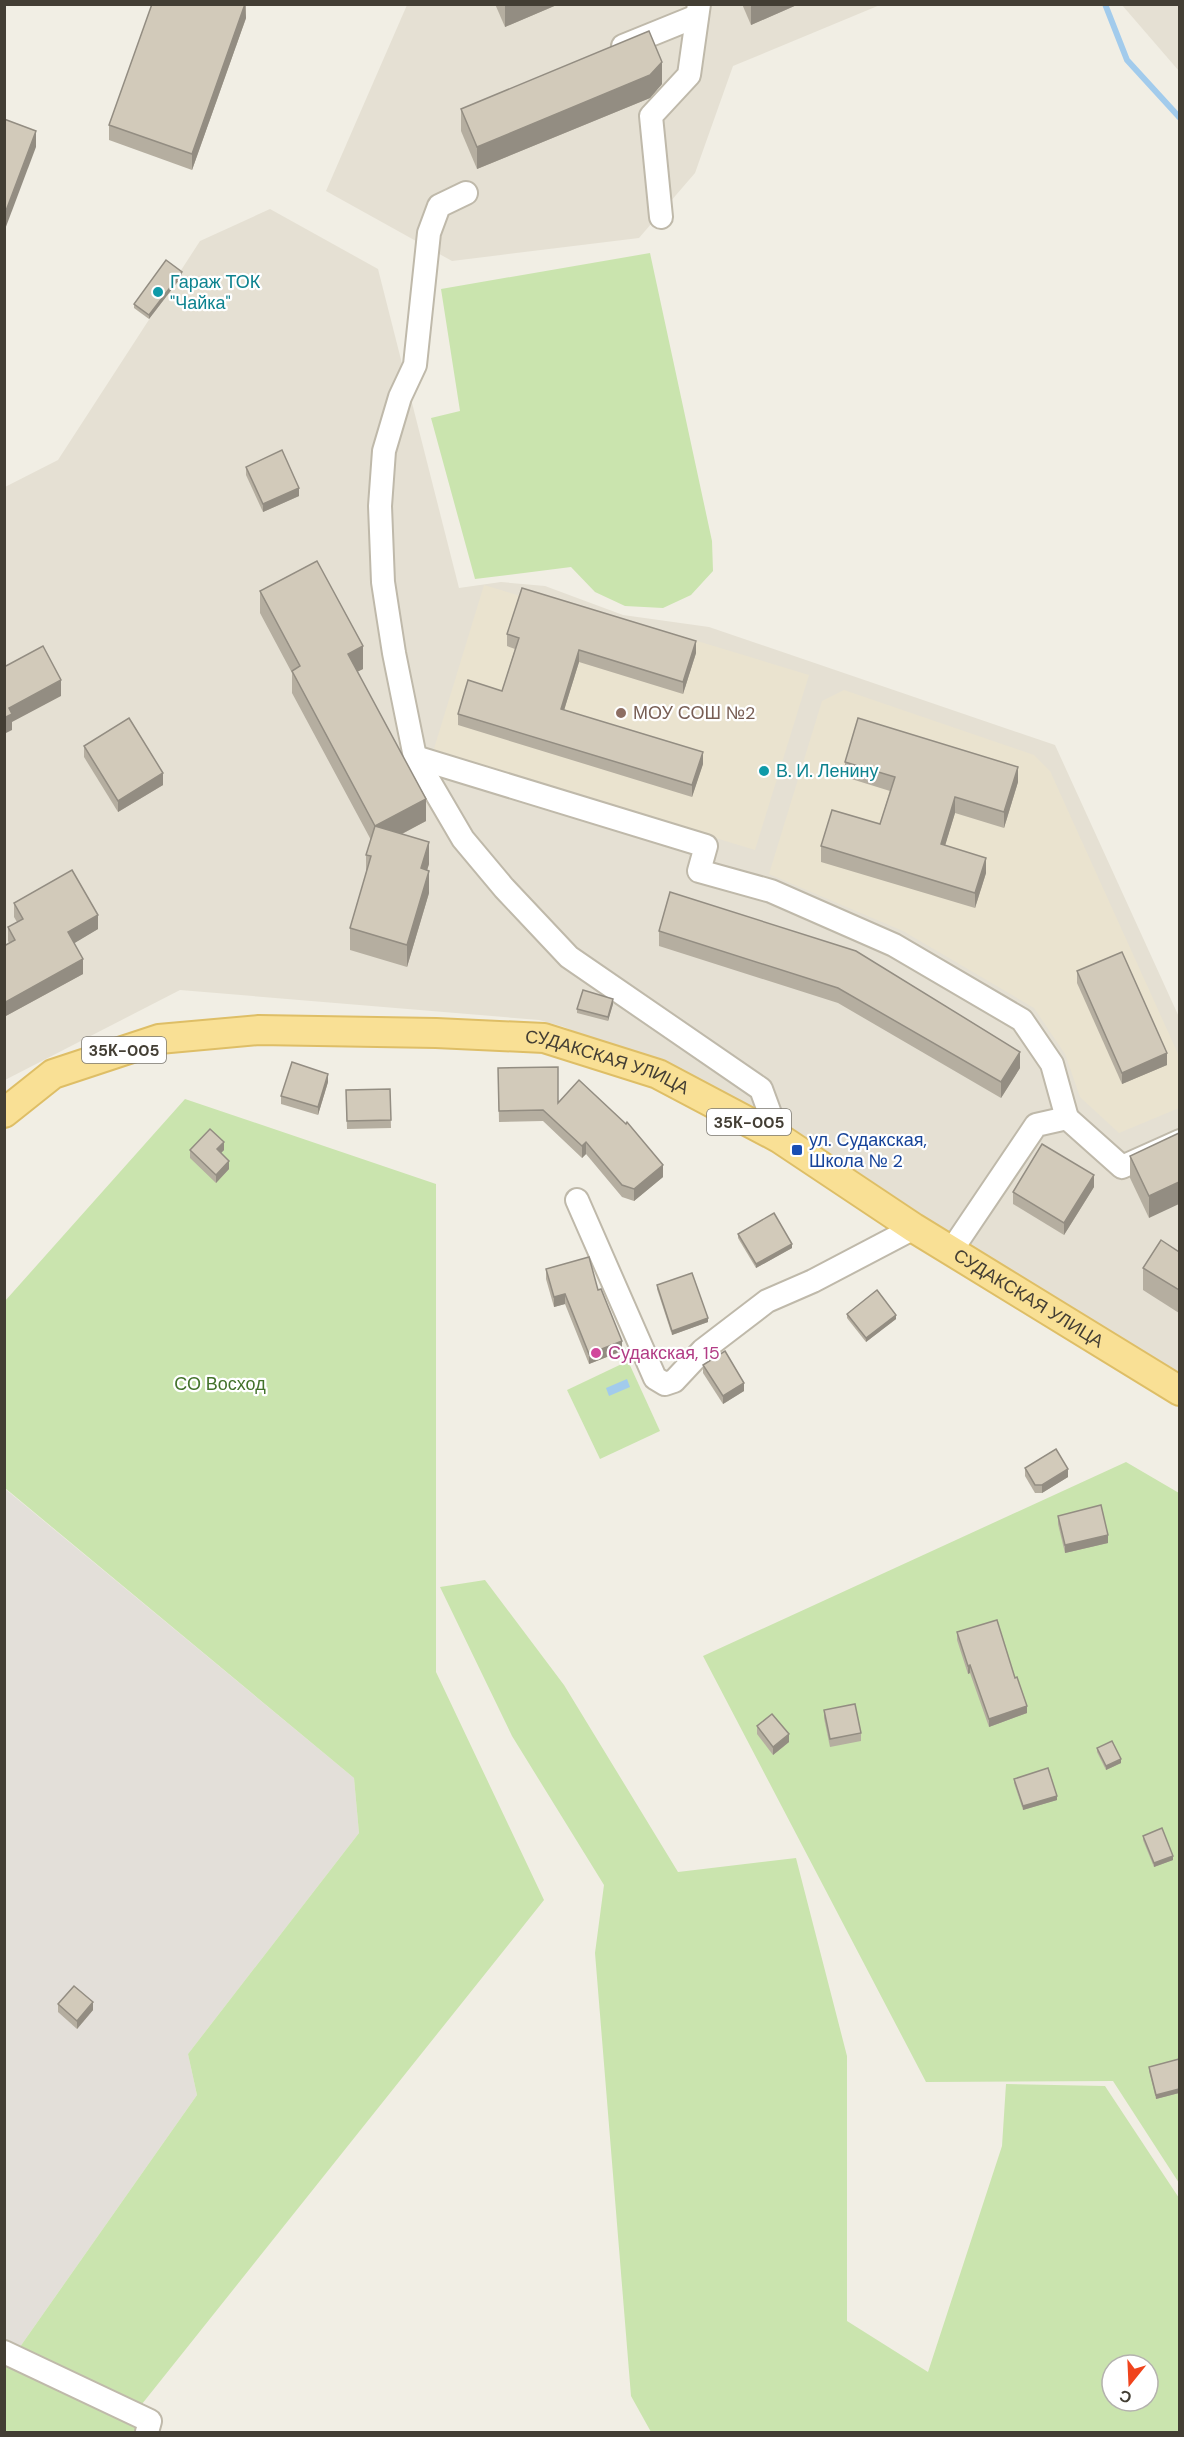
<svg xmlns="http://www.w3.org/2000/svg" width="1184" height="2437" viewBox="0 0 1184 2437" font-family="'DM Sans',sans-serif">
  <rect width="100%" height="100%" fill="#f1eee4"/>
  <g fill="#e5e0d3">
    <polygon points="407,5 880,5 733,66 695,173 639,238 452,261 326,191"/>
    <polygon points="1122,5 1179,5 1179,71"/>
    <polygon points="270,209 378,269 459,588 501,582 545,586 623,615 709,627 1055,745 1179,1017 1179,1375 694,1083 564,1027 539,1020 180,990 5,1080 5,487 58,460 200,241"/>
  </g>
  <polygon fill="#e3dfd9" points="4,1488 354,1778 359,1833 188,2054 197,2095 15,2354 4,2340"/>
  <g fill="#eae3cf">
    <polygon points="484,585 527,598 529,590 809,675 755,850 433,752"/>
    <polygon points="844,690 1034,755 1050,771 1179,1056 1179,1108 1119,1133 1080,1097 1065,1054 1034,1008 903,931 769,874 822,701"/>
  </g>
  <g fill="#cae4ae" fill-rule="evenodd">
    <polygon points="650,253 712,541 713,571 691,595 663,608 625,606 595,592 571,567 475,579 431,418 460,411 441,289"/>
    <polygon points="185,1099 436,1184 436,1672 544,1900 142,2404 135,2432 5,2432 4,2340 15,2354 197,2095 188,2054 359,1833 354,1778 5,1488 5,1301"/>
    <polygon points="628,1361 660,1431 600,1459 567,1390"/>
    <polygon points="1126,1462 1179,1493 1179,2183 1113,2081 926,2082 703,1656"/>
    <path d="M 485,1580 L 564,1685 L 678,1872 L 796,1858 L 847,2056 L 847,2321 L 928,2372 L 1002,2146 L 1006,2084 L 1105,2086 L 1179,2198 L 1179,2432 L 651,2432 L 631,2396 L 595,1953 L 604,1885 L 512,1736 L 440,1587 ZM 1112,2365 L 1148,2365 L 1148,2401 L 1112,2401 Z"/>
  </g>
  <polygon fill="#a2cbec" points="627,1379 630,1387 609,1396 606,1388"/>
  <g fill="none" stroke-linecap="round" stroke-linejoin="round">
    <polyline stroke="#a2cbec" stroke-width="6" points="1105,4 1127,60 1180,118"/>
    <g stroke="#bfb9aa" stroke-width="26">
      <g id="minor">
        <polyline points="623,46 697,16"/>
        <polyline points="466,193 439,206 429,233 415,365 400,397 384,451 380,506 383,582 387,608 394,653 415,757 463,839 504,888 569,957 761,1089 779,1138"/>
        <polyline points="661,217 651,116 689,75 699,4"/>
        <polyline points="415,757 706,846 699,871 771,891 894,945 1022,1020 1052,1064 1067,1118"/>
        <polyline points="577,1200 655,1378 665,1384 674,1381 703,1350 767,1301 813,1281 914,1228"/>
        <polyline points="951,1251 1036,1125 1067,1118 1122,1167 1180,1141"/>
        <polyline points="4,2352 150,2421 147,2432"/>
      </g>
    </g>
    <g stroke="#debe66" stroke-width="32">
      <g id="major">
        <path id="s1" d="M 4,1113 L 53,1074 L 159,1039 L 259,1030 L 436,1033 L 544,1038 L 658,1074 L 779,1138 L 914,1228 L 1180,1391"/>
      </g>
    </g>
    <use href="#minor" stroke="#fff" stroke-width="22"/>
    <use href="#major" stroke="#f9e095" stroke-width="28"/>
  </g>
  <g fill="#b5aea0">
    <polygon points="246,4 246,18 192,170 109,140 109,125"/>
    <polygon points="495,4 559,4 505,27"/>
    <polygon points="742,4 799,4 751,25"/>
    <polygon points="662,84 650,98 477,169 461,131 461,109"/>
    <polygon points="182,276 149,319 134,308 134,304"/>
    <polygon points="246,467 299,496 263,512 246,475"/>
    <polygon points="260,591 363,669 357,672 426,821 402,834 429,864 427,870 429,893 407,967 350,950 350,928 366,874 366,855 371,840 292,693 292,673 260,613"/>
    <polygon points="507,634 696,653 683,694 579,662 564,710 703,764 692,797 458,725 458,714 502,691 515,649 507,646"/>
    <polygon points="84,746 163,785 118,812 84,757"/>
    <polygon points="845,762 1018,782 1004,828 955,813 945,845 986,873 975,908 821,862 821,846 880,824 890,791 845,777"/>
    <polygon points="670,892 1020,1068 1001,1098 838,1003 659,946 659,931"/>
    <polygon points="14,903 98,929 74,943 83,974 4,1017 4,946 9,943 8,941 8,927 17,922 14,917"/>
    <polygon points="1077,971 1167,1065 1122,1084 1077,983"/>
    <polygon points="613,1004 608,1021 577,1013 577,1009"/>
    <polygon points="498,1068 558,1103 663,1177 634,1201 622,1197 586,1154 582,1158 543,1121 499,1122"/>
    <polygon points="328,1082 318,1115 281,1104 281,1096"/>
    <polygon points="390,1089 391,1128 347,1129 346,1090"/>
    <polygon points="1179,1133 1149,1218 1130,1178 1130,1156"/>
    <polygon points="190,1150 224,1150 221,1153 229,1169 216,1183 190,1158"/>
    <polygon points="1094,1187 1064,1235 1013,1204 1013,1192"/>
    <polygon points="738,1234 792,1248 756,1268 738,1238"/>
    <polygon points="1179,1252 1179,1313 1143,1290 1143,1268"/>
    <polygon points="546,1269 598,1290 622,1351 589,1364 565,1304 554,1307 546,1279"/>
    <polygon points="657,1285 708,1322 672,1335 657,1289"/>
    <polygon points="847,1314 896,1319 866,1342 847,1318"/>
    <polygon points="703,1365 744,1391 723,1404 703,1373"/>
    <polygon points="1025,1468 1068,1477 1042,1493 1035,1493 1025,1476"/>
    <polygon points="1058,1516 1108,1543 1065,1553 1058,1524"/>
    <polygon points="957,1632 1027,1713 989,1727 970,1673 968,1674 957,1640"/>
    <polygon points="824,1710 861,1733 861,1741 830,1747 824,1718"/>
    <polygon points="757,1726 789,1742 773,1755 757,1734"/>
    <polygon points="1097,1748 1121,1763 1106,1770 1097,1752"/>
    <polygon points="1014,1779 1057,1800 1023,1810 1014,1783"/>
    <polygon points="1143,1836 1173,1860 1154,1867 1143,1840"/>
    <polygon points="58,2004 93,2010 77,2029 58,2012"/>
    <polygon points="1179,2059 1179,2093 1156,2099 1149,2071 1149,2067"/>
  </g>
  <g fill="#938d82">
    <polygon points="245,4 246,18 192,170 192,154"/>
    <polygon points="559,4 505,27 505,5"/>
    <polygon points="751,4 799,4 751,25"/>
    <polygon points="662,62 662,84 650,98 477,169 477,147"/>
    <polygon points="36,131 36,147 4,232 4,216"/>
    <polygon points="182,272 182,276 149,319 149,315"/>
    <polygon points="299,488 299,496 263,512 263,504"/>
    <polygon points="696,641 696,653 683,694 683,682"/>
    <polygon points="363,646 363,669 348,676 348,654"/>
    <polygon points="579,650 579,662 561,720 561,709"/>
    <polygon points="61,680 61,696 12,722 12,730 4,734 4,718 9,708"/>
    <polygon points="703,752 703,764 692,797 692,785"/>
    <polygon points="1018,767 1018,782 1004,828 1004,812"/>
    <polygon points="163,773 163,785 118,812 118,801"/>
    <polygon points="955,797 955,813 941,859 941,844"/>
    <polygon points="426,799 426,821 375,848 375,826"/>
    <polygon points="429,842 429,864 421,890 421,868"/>
    <polygon points="986,858 986,873 975,908 975,893"/>
    <polygon points="429,871 429,893 407,967 407,945"/>
    <polygon points="98,915 98,929 68,947 68,932"/>
    <polygon points="83,959 83,974 4,1017 4,1003"/>
    <polygon points="613,999 613,1004 608,1021 608,1017"/>
    <polygon points="1020,1052 1020,1068 1001,1098 1001,1082"/>
    <polygon points="1167,1053 1167,1065 1122,1084 1122,1073"/>
    <polygon points="328,1074 328,1082 318,1115 318,1107"/>
    <polygon points="224,1142 224,1150 217,1157 217,1149"/>
    <polygon points="586,1142 586,1154 582,1158 582,1146"/>
    <polygon points="229,1161 229,1169 216,1183 216,1175"/>
    <polygon points="663,1165 663,1177 634,1201 634,1189"/>
    <polygon points="1094,1175 1094,1187 1064,1235 1064,1223"/>
    <polygon points="1179,1182 1179,1204 1149,1218 1149,1196"/>
    <polygon points="792,1244 792,1248 756,1268 756,1264"/>
    <polygon points="565,1294 565,1304 554,1307 554,1297"/>
    <polygon points="896,1315 896,1319 866,1342 866,1338"/>
    <polygon points="708,1318 708,1322 672,1335 672,1331"/>
    <polygon points="622,1341 622,1351 589,1364 589,1354"/>
    <polygon points="744,1383 744,1391 723,1404 723,1396"/>
    <polygon points="1068,1469 1068,1477 1042,1493 1042,1485"/>
    <polygon points="1108,1535 1108,1543 1065,1553 1065,1545"/>
    <polygon points="970,1665 970,1673 968,1674 968,1666"/>
    <polygon points="1027,1706 1027,1713 989,1727 989,1719"/>
    <polygon points="789,1734 789,1742 773,1755 773,1747"/>
    <polygon points="1121,1759 1121,1763 1106,1770 1106,1766"/>
    <polygon points="1057,1796 1057,1800 1023,1810 1023,1806"/>
    <polygon points="1173,1856 1173,1860 1154,1867 1154,1863"/>
    <polygon points="93,2002 93,2010 77,2029 77,2021"/>
    <polygon points="1179,2089 1179,2093 1156,2099 1156,2095"/>
  </g>
  <g fill="#d2caba" stroke="#938d82" stroke-width="1.5">
    <polygon points="152,4 245,4 192,154 109,125"/>
    <polygon points="649,31 662,62 650,75 477,147 461,109"/>
    <polygon points="4,119 36,131 4,216"/>
    <polygon points="166,260 182,272 149,315 134,304"/>
    <polygon points="282,450 299,488 263,504 246,467"/>
    <polygon points="317,561 363,646 348,654 426,799 375,826 292,671 300,666 260,591"/>
    <polygon points="522,588 696,641 683,682 579,650 561,709 703,752 692,785 458,714 468,680 502,691 519,638 507,634"/>
    <polygon points="43,646 61,680 9,708 12,714 4,718 4,667"/>
    <polygon points="129,718 163,773 118,801 84,746"/>
    <polygon points="858,718 1018,767 1004,812 955,797 941,844 986,858 975,893 821,846 832,810 880,824 895,777 845,762"/>
    <polygon points="375,826 429,842 421,868 429,871 407,945 350,928 371,856 366,855"/>
    <polygon points="72,870 98,915 68,932 83,959 4,1003 4,946 15,940 8,927 23,919 14,903"/>
    <polygon points="670,892 856,951 1020,1052 1001,1082 838,988 659,931"/>
    <polygon points="1122,952 1167,1053 1122,1073 1077,971"/>
    <polygon points="583,990 613,999 608,1017 577,1009"/>
    <polygon points="292,1062 328,1074 318,1107 281,1096"/>
    <polygon points="558,1067 558,1103 579,1080 626,1124 627,1122 663,1165 634,1189 622,1185 586,1142 582,1146 543,1110 499,1111 498,1068"/>
    <polygon points="390,1089 391,1120 347,1121 346,1090"/>
    <polygon points="210,1129 224,1142 217,1149 229,1161 216,1175 190,1150"/>
    <polygon points="1179,1133 1179,1182 1149,1196 1130,1156"/>
    <polygon points="1042,1144 1094,1175 1064,1223 1013,1192"/>
    <polygon points="774,1213 792,1244 756,1264 738,1234"/>
    <polygon points="1161,1240 1179,1252 1179,1290 1143,1268"/>
    <polygon points="589,1257 598,1290 601,1289 622,1341 589,1354 565,1294 554,1297 546,1269"/>
    <polygon points="692,1273 708,1318 672,1331 657,1285"/>
    <polygon points="877,1290 896,1315 866,1338 847,1314"/>
    <polygon points="725,1351 744,1383 723,1396 703,1365"/>
    <polygon points="1056,1449 1068,1469 1042,1485 1035,1485 1025,1468"/>
    <polygon points="1101,1505 1108,1535 1065,1545 1058,1516"/>
    <polygon points="997,1620 1015,1678 1017,1677 1027,1706 989,1719 970,1665 968,1666 957,1632"/>
    <polygon points="855,1704 861,1733 830,1739 824,1710"/>
    <polygon points="772,1714 789,1734 773,1747 757,1726"/>
    <polygon points="1112,1741 1121,1759 1106,1766 1097,1748"/>
    <polygon points="1048,1768 1057,1796 1023,1806 1014,1779"/>
    <polygon points="1162,1828 1173,1856 1154,1863 1143,1836"/>
    <polygon points="74,1986 93,2002 77,2021 58,2004"/>
    <polygon points="1179,2059 1179,2089 1156,2095 1149,2067"/>
  </g>
  <g fill="#0f9aa8" stroke="#fff" stroke-width="2">
    <circle cx="158" cy="292" r="6"/>
    <circle cx="764" cy="771" r="6"/>
  </g>
  <circle fill="#8d6e63" stroke="#fff" stroke-width="2" cx="621" cy="713" r="6"/>
  <rect fill="#1a4fb4" stroke="#fff" stroke-width="2" x="791" y="1144" width="12" height="12" rx="3"/>
  <circle fill="#d1479c" stroke="#fff" stroke-width="2" cx="596" cy="1353" r="6"/>
  <g text-anchor="middle" stroke-width="4.5" stroke-linejoin="round" paint-order="stroke">
    <g fill="#fff" stroke="#7b7871" stroke-width="1.5">
      <rect x="82" y="1037" width="84" height="26" rx="4.5"/>
      <rect x="707" y="1109" width="84" height="26" rx="4.5"/>
    </g>
    <g font-size="16" font-weight="bold" fill="#433e34">
      <text x="124" y="1056">35К-005</text>
      <text x="749" y="1128">35К-005</text>
    </g>
    <g font-size="18" fill="#0d838f" stroke="#fff" text-anchor="start">
      <text x="170" y="288">Гараж ТОК<tspan x="170" dy="21">"Чайка"</tspan></text>
      <text x="776" y="777">В. И. Ленину</text>
    </g>
    <g font-size="18" fill="#785e54" stroke="#fff" text-anchor="start">
      <text x="633" y="719">МОУ СОШ №2</text>
    </g>
    <g font-size="18" fill="#433e34" stroke="#fff">
      <text dy="6" stroke="none"><textPath href="#s1" startOffset="627">СУДАКСКАЯ УЛИЦА</textPath></text>
      <text dy="6" stroke="none"><textPath href="#s1" startOffset="1113">СУДАКСКАЯ УЛИЦА</textPath></text>
    </g>
    <g font-size="18" fill="#164399" stroke="#fff" text-anchor="start">
      <text x="809" y="1146">ул. Судакская,<tspan x="809" dy="21">Школа № 2</tspan></text>
    </g>
    <g font-size="18" fill="#b23c85" stroke="#fff" text-anchor="start">
      <text x="608" y="1359">Судакская, 15</text>
    </g>
    <g font-size="18" fill="#43722b" stroke="#fff">
      <text x="220" y="1390">СО Восход</text>
    </g>
  </g>
  <rect width="1184" height="2437" fill="none" stroke="#433e34" stroke-width="12"/>
  <g transform="translate(1130 2383) rotate(198)"><circle r="28" fill="#ffffff" stroke="#b4b2ae" stroke-width="1.5"/>
  <path d="M0-4.5L10 22L0 15L-10 22Z" fill="#f0441d"/>
  <text y="-9" font-size="16" font-weight="bold" text-anchor="middle" fill="#433e34">С</text>
  </g>
</svg>
